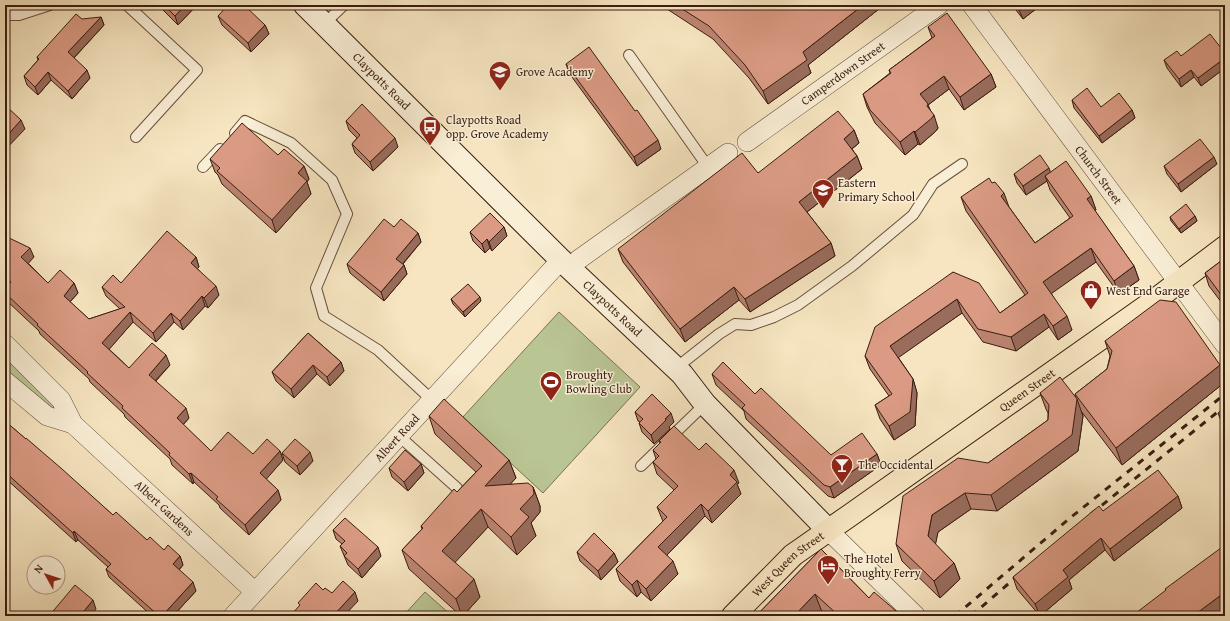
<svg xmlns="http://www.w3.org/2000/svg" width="1230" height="621" viewBox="0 0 1230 621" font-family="'Gentium Book Plus',serif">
  <rect width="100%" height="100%" fill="#f6e5c0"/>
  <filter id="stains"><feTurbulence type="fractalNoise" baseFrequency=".005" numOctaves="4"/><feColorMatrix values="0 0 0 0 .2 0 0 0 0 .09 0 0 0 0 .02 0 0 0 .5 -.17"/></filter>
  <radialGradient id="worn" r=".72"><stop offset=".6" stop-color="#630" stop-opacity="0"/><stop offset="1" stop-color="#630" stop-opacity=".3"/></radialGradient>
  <g fill="#bac594" stroke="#7a7152">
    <polygon points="559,312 640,387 543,493 462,418"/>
    <polygon points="5,355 56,405 51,410 5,372"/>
    <polygon points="425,592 452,616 403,616"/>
  </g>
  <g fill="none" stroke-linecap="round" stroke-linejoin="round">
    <g stroke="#694f3c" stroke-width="12">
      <g id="lane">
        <polyline points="127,5 197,70 136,137"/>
        <polyline points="5,15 19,15 50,5"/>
        <polyline points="324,24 344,5"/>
        <polyline points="629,55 708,167"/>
        <polyline points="235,133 245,121 291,143 332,180 347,214 316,288 324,316 378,350 432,400"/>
        <polyline points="203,167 220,149"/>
        <polyline points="676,368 719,334 735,324 751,325 774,317 798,305 852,266 913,215 933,184 962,164"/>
        <polyline points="399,436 457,488"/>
        <polyline points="641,466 705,404"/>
      </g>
    </g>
    <g stroke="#694f3c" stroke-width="20">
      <g id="street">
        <path id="s1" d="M 972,5 L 1225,345"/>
        <path id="s2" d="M 747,142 L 939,5"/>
        <polyline points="571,269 578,260 728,153"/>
        <path id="s3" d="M 5,344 L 61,400 L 73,424 L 255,592"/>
        <polyline points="5,381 47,416 73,424"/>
        <polyline points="828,530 916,616"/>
        <path id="s4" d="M 233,616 L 561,260"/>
      </g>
    </g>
    <g stroke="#3a1d10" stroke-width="24">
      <g id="secondary">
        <path id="s5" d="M 305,5 L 561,260 L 682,374 L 705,404 L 828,530"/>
      </g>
    </g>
    <g stroke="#3a1d10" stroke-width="24">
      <g id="primary">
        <path id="s6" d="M 733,616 L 793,555 L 849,516 L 1151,303 L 1225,247"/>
      </g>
    </g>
    <use href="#lane" stroke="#f9eed6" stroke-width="10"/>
    <use href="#street" stroke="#f9eed6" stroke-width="19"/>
    <use href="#secondary" stroke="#f9eed6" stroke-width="22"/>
    <use href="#primary" stroke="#f6e5c0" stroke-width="22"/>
    <g stroke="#3a1d10" stroke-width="3" stroke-dasharray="7 7" stroke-linecap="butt">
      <polyline points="1091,514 1225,406"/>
      <polyline points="955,616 1070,518 1225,394"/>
      <polyline points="971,616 1022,572"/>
    </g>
  </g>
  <g fill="#bb8471" stroke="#3a1d10">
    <polygon points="158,5 197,5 178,25"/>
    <polygon points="659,5 884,5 808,65 811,73 768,104 749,78 713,39 664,7"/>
    <polygon points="1012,5 1041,5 1023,19"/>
    <polygon points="218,16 265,25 269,34 251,52 222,25"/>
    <polygon points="101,17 104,25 74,58 90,78 72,99 51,80 38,95 27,85 24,76 38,60 37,57"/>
    <polygon points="928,27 991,74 996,87 964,110 949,89 928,105 938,128 936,131 920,145 918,144 905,155 875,123 867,107 863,94 890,73 889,70 932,38"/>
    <polygon points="1225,53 1225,68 1201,86 1194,77 1181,87 1167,68 1164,60 1181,56"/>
    <polygon points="566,64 661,149 637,166 569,73"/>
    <polygon points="1072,100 1101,107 1132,110 1135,118 1102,143 1074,108"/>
    <polygon points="346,121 398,147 373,171 355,153 352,144 357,138 349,130"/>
    <polygon points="854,130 859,143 852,149 857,156 862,169 807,212 831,243 835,256 750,312 739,300 685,342 623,262 618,249 758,173"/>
    <polygon points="278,155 304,166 309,179 307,182 311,194 276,233 222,184 218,175 215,172 210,159"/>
    <polygon points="1217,164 1181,192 1167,174 1164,166"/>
    <polygon points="1051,172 1091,196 1096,210 1095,211 1134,266 1139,280 1119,294 1096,262 1051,293 1072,330 1058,340 1049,327 1016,351 983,342 962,313 898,357 913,379 917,393 915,426 894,440 880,419 875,405 889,396 870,369 865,356 953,272 1000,313 1025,295 966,211 961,197 1009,207 1035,243 1070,218 1050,190 1047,181 1026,195 1017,183 1014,174"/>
    <polygon points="1195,216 1197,221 1181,233 1171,221 1170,217"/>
    <polygon points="394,227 418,233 421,242 403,264 404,265 407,274 384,301 350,273 347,264"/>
    <polygon points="504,227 507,236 492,251 490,248 485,253 473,241 470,232"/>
    <polygon points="5,236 34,257 28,263 48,283 74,283 78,293 70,302 89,319 120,309 106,296 102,287 121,283 196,257 199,267 197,268 219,295 208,308 205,306 183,330 174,322 156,342 133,322 109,349 129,368 170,365 156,381 189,418 183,425 211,451 253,454 280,451 283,460 266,479 278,490 281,500 249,535 220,508 219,505 194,482 193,484 172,465 170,459 125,417 124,414 90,382 89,379 40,334 39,331 7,301 5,296 5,289 6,288 5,287"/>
    <polygon points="1225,258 1225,307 1209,286 1205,273"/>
    <polygon points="451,299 481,301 465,317 453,304"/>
    <polygon points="308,333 341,362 344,371 330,386 317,374 294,398 276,381 272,372"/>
    <polygon points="1105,341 1225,379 1225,382 1122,465 1081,411 1083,416 1078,451 997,511 971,509 938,532 935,544 954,563 960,579 940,598 902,561 896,544 988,463 1048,420 1048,413 1046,409 1040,393 1076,398 1075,394 1107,369 1110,356"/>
    <polygon points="712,374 755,394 831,455 877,454 881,465 834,498 828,496 746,419 744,411 716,385"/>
    <polygon points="1225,408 1225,430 1224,429 1218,413"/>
    <polygon points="635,412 674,422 669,427 670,429 654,444 642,432 639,423 640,422 638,421"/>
    <polygon points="429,416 509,460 516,478 510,484 533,487 540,506 540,512 531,523 536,536 517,555 488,527 455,562 480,597 463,616 461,616 409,569 402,550 422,529 421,526 457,492 476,472 435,434"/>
    <polygon points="5,421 113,515 147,540 164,550 180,556 183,565 179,570 196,591 173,616 152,616 109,577 106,569 108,567 78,540 76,542 5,478"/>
    <polygon points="659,441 699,450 739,483 737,484 741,494 712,523 705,516 667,555 678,574 651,601 641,592 637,597 620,581 616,569 663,521 662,519 657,507 674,490 657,474 653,462 656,459 653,450 660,443"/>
    <polygon points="282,453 313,461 300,475 285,462"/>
    <polygon points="421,464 424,473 408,491 392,477 389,468"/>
    <polygon points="1178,496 1182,508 1114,561 1105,550 1069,580 1072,589 1040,616 1017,589 1013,577 1103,511"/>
    <polygon points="333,530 381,556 362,578 348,565 340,546 342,544 336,539"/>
    <polygon points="821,549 869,598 896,611 897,616 826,616 822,612 756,616"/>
    <polygon points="577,552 614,553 618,562 601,580 580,561"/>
  </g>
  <g fill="#996c5c" stroke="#3a1d10">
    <polygon points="185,5 197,5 178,25 175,16"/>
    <polygon points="863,5 884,5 808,65 811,73 768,104 763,91 803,52"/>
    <polygon points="1026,5 1041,5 1023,19 1019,10"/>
    <polygon points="101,17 104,25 71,61 68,52"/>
    <polygon points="265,25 269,34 251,52 248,43"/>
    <polygon points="1225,58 1225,68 1201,86 1198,78"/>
    <polygon points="87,70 90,78 72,99 68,91"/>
    <polygon points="1191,70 1194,77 1181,87 1179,79"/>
    <polygon points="48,72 51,80 38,95 35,87"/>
    <polygon points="991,74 996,87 964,110 960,97"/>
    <polygon points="944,76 949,89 928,105 933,117 934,115 938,128 936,131 920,145 915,132 920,94"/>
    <polygon points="1132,110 1135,118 1102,143 1099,136"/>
    <polygon points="21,120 25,129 5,150 5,138"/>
    <polygon points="854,130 859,143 848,152 844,139"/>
    <polygon points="914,131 918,144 905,155 900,142"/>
    <polygon points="395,138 398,147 373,171 370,162"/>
    <polygon points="658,140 661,149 637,166 634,157"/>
    <polygon points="857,156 862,169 803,215 799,202"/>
    <polygon points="1214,157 1217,164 1181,192 1178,184"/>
    <polygon points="304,166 309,179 307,182 311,194 276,233 272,220 298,173"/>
    <polygon points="1049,168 1052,177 1045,176 1047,181 1026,195 1023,186"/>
    <polygon points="1004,193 1009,207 1006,209 1001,196"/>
    <polygon points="1091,196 1096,210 1092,213 1087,199"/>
    <polygon points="1195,216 1197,221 1181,233 1179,229"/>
    <polygon points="504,227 507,236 492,251 489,242"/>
    <polygon points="418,233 421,242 399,268 396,259"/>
    <polygon points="487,239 490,248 485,253 482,244"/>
    <polygon points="831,243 835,256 750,312 745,299"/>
    <polygon points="30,248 34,257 25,267 21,257"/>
    <polygon points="1091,248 1096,262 1048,296 1043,282"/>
    <polygon points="196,257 199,267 194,272 191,263"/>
    <polygon points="404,265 407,274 384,301 381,292"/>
    <polygon points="1134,266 1139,280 1119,294 1114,281"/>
    <polygon points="74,283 78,293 67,305 64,296"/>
    <polygon points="216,286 219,295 208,308 204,298"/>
    <polygon points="734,287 739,300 685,342 680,329"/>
    <polygon points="202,296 205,306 183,330 180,321"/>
    <polygon points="480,297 481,301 465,317 463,312"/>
    <polygon points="957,299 962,313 895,360 890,346"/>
    <polygon points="130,312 133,322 106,353 102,343"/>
    <polygon points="171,313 174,322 156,342 153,333"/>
    <polygon points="1044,314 1049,327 1016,351 1011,337"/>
    <polygon points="1067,316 1072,330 1058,340 1053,326"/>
    <polygon points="166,355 170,365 152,384 149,375"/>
    <polygon points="341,362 344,371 330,386 327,377"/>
    <polygon points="313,365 317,374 294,398 291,389"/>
    <polygon points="1220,365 1225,379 1225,382 1122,465 1116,448"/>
    <polygon points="913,379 917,393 915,426 894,440 889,426"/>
    <polygon points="1077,399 1083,416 1078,451 997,511 991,495"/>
    <polygon points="186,408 189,418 180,428 177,418"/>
    <polygon points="671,413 674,422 669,427 670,429 654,444 651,435"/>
    <polygon points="280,451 283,460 263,483 260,473"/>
    <polygon points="310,452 313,461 300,475 297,466"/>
    <polygon points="877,454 881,465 834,498 830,487"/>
    <polygon points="509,460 516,478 492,504 485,486"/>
    <polygon points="421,464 424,473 408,491 404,482"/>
    <polygon points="734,470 739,483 737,484 741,494 712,523 708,511 730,475"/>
    <polygon points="191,473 194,482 193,484 189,474"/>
    <polygon points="533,487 540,506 540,512 531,523 536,536 517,555 511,537 520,509"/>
    <polygon points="278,490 281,500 249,535 245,525"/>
    <polygon points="965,493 971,509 938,532 934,552 928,536 932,515"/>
    <polygon points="1178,496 1182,508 1114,561 1110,549"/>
    <polygon points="701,504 705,516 663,559 658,547"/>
    <polygon points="481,509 488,527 449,569 442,551"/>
    <polygon points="74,531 78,540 76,542 73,533"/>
    <polygon points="1101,538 1105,550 1069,580 1072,589 1040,616 1035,604 1063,570"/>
    <polygon points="378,547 381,556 362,578 358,569"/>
    <polygon points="614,553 618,562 601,580 598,571"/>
    <polygon points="180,556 183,565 176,573 173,564"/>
    <polygon points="673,561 678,574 651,601 646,589"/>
    <polygon points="954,563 960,579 940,598 934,581"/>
    <polygon points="474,579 480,597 463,616 462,616 456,599"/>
    <polygon points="637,580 641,592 637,597 632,585"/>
    <polygon points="193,582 196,591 173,616 162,616"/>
    <polygon points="355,592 358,601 344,616 333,616"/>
    <polygon points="1225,592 1225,612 1219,616 1193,616"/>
    <polygon points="815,594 822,612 817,616 794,616"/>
    <polygon points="93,600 96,609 91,616 80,616"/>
    <polygon points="896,611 897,616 891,616"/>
  </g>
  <g fill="#da9a83" stroke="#3a1d10">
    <polygon points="164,5 185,5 175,16"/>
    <polygon points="228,5 244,5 265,25 248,43 218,16"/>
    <polygon points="676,5 863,5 803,52 807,60 763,91 745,65 709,26"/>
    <polygon points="1015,5 1026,5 1019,10"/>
    <polygon points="947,13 991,74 960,97 944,76 920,94 928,104 927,106 934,115 932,118 915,132 914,131 900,142 870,110 863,94 891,73 889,70 935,36 928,27"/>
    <polygon points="76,14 82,19 101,17 68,52 87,70 68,91 48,72 35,87 24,76 39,59 37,57"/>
    <polygon points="1210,34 1225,53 1225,58 1198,78 1191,70 1179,79 1164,60 1177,51 1181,56"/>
    <polygon points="589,47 635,111 637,110 658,140 634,157 566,64"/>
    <polygon points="1087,88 1101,107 1119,93 1132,110 1099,136 1072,100"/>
    <polygon points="362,104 395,138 370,162 352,144 360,135 346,121"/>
    <polygon points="5,105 21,120 5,138"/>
    <polygon points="838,111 854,130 844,139 857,156 799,202 831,243 745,299 734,287 680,329 618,249 742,153 758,173"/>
    <polygon points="242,123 278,155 284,149 304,166 298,173 307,181 272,220 217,171 220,168 210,159"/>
    <polygon points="1200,139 1214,157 1178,184 1164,166"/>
    <polygon points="1040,155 1049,168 1023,186 1014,174"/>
    <polygon points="1066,161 1091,196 1087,199 1134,266 1114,281 1091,248 1043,282 1067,316 1053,326 1044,314 1011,337 978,329 957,299 890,346 913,379 910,412 889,426 875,405 892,394 865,356 875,327 953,272 979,283 1000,313 1028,293 961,197 989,178 992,183 995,182 1004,193 1001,196 1035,243 1073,216 1045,176"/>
    <polygon points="1186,204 1195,216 1179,229 1170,217"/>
    <polygon points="490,213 504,227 489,242 487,239 482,244 470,232"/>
    <polygon points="384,219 394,227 401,219 418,233 396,259 404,265 381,292 347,264"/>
    <polygon points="167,231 196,257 191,263 216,286 204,298 202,296 180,321 171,313 153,333 130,312 102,343 129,368 152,343 166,355 149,375 186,408 177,418 211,451 228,432 253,454 267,439 280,451 260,473 278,490 245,525 216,499 218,497 191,473 189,474 169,455 170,453 122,408 123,406 87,373 88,372 37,325 38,324 5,293 5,289 11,282 5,279 5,236 30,248 21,257 48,283 60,270 74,283 64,296 89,319 125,307 102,287 113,275 121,283"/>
    <polygon points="1225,258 1225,300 1205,273"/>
    <polygon points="468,284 480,297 463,312 451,299"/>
    <polygon points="1160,300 1176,302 1220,365 1116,448 1075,394 1107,369 1112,351 1105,341"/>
    <polygon points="308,333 341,362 327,377 313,365 291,389 272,372"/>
    <polygon points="723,362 755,394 761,388 831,455 862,433 877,454 830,487 824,485 742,408 745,405 712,374"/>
    <polygon points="1060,377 1077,399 1072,435 991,495 965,493 932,515 928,536 954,563 934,581 896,544 903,496 958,458 988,463 1048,420 1049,405 1040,393"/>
    <polygon points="652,394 671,413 665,419 666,420 651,435 639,423 643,419 635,412"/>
    <polygon points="444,399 509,460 485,486 528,483 533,487 534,494 520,509 529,517 511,537 481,509 442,551 474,579 456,599 402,550 423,528 421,526 454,489 457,492 482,466 429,416"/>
    <polygon points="1225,408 1225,423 1218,413"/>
    <polygon points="5,421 26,439 26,438 62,469 113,515 116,512 147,540 150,537 164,550 168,545 180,556 173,564 193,582 162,616 159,616 106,569 111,564 74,531 73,533 5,472"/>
    <polygon points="674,426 699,450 706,443 734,470 730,475 737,482 708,511 701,504 658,547 673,561 646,589 637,580 632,585 616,569 667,517 657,507 678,486 653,462 659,456 653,450 661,442 659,441"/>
    <polygon points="295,439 310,452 297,466 282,453"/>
    <polygon points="405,450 421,464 404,482 389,468"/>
    <polygon points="1158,470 1178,496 1110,549 1101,538 1063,570 1068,577 1035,604 1013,577 1099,506 1103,511"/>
    <polygon points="345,518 378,547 358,569 344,556 347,553 340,546 345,541 333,530"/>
    <polygon points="594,533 614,553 598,571 577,552"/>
    <polygon points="1225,545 1225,592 1193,616 1132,616 1166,590 1165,589"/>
    <polygon points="821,549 869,598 874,592 896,611 891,616 839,616 815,594 794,616 756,616"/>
    <polygon points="343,581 355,592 333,616 290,616 300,605 298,603 316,583 323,590 325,588 332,593"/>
    <polygon points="75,585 93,600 80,616 49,616"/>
  </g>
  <defs>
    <g id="school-pin" transform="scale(1.15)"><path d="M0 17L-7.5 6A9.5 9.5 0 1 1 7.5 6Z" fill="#8f2418" stroke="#f9eed6"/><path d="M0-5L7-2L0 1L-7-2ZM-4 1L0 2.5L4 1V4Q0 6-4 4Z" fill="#fff"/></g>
    <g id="bus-pin" transform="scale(1.15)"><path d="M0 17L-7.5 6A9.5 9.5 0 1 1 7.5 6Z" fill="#8f2418" stroke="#f9eed6"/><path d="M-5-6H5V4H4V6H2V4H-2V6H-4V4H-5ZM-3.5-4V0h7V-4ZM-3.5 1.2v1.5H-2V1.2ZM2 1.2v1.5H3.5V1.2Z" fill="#fff"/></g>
    <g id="shop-pin" transform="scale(1.15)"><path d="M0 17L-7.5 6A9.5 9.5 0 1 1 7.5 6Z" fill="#8f2418" stroke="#f9eed6"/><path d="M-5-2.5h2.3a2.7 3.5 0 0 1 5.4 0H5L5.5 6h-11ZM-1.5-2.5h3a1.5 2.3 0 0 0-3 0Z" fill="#fff"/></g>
    <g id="stadium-pin" transform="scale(1.15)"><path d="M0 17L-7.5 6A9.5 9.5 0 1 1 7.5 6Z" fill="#8f2418" stroke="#f9eed6"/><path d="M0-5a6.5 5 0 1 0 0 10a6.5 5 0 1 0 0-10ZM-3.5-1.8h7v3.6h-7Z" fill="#fff"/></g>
    <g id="bar-pin" transform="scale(1.15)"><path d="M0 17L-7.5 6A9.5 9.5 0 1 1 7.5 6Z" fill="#8f2418" stroke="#f9eed6"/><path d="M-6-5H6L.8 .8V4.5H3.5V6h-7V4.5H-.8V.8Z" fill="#fff"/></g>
    <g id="hotel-pin" transform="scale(1.15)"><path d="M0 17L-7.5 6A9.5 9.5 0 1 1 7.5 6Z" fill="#8f2418" stroke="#f9eed6"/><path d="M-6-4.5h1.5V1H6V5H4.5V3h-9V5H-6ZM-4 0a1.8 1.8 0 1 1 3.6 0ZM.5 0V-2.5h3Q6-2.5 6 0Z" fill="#fff"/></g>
  </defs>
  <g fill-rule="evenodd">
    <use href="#school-pin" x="500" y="72"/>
    <use href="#bus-pin" x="430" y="127"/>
    <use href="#school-pin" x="823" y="190"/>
    <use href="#shop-pin" x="1091" y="291"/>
    <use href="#stadium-pin" x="551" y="382"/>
    <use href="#bar-pin" x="842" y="465"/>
    <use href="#hotel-pin" x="828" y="566"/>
  </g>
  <g text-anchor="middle" stroke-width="3" stroke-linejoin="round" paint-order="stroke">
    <g font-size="12" fill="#3a1d10" stroke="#f9eed6" text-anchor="start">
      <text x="516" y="76">Grove Academy</text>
      <text x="446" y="124">Claypotts Road<tspan x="446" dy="14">opp. Grove Academy</tspan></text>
      <text x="838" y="187">Eastern<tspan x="838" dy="14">Primary School</tspan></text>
      <text x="1106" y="295">West End Garage</text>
      <text x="566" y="379">Broughty<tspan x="566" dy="14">Bowling Club</tspan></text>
      <text x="858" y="469">The Occidental</text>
      <text x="844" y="563">The Hotel<tspan x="844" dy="14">Broughty Ferry</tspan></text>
    </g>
    <g font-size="12" fill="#3a1d10" stroke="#f9eed6">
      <text dy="4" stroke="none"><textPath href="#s2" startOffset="118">Camperdown Street</textPath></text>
      <text dy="4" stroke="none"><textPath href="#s5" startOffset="108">Claypotts Road</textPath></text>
      <text dy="4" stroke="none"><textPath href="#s1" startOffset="212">Church Street</textPath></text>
      <text dy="4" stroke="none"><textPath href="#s5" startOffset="432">Claypotts Road</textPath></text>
      <text dy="4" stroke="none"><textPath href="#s6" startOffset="372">Queen Street</textPath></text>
      <text dy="4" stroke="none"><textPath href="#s4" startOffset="242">Albert Road</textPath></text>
      <text dy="4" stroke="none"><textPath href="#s3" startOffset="230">Albert Gardens</textPath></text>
      <text dy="4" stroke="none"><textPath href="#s6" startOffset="76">West Queen Street</textPath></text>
    </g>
  </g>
  <rect width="1230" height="621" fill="none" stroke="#f6e5c0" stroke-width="20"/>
  <rect x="6" y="6" width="1218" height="609" fill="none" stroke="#3a1d10" stroke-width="2"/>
  <rect x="10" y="10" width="1210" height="601" fill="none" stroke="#3a1d10"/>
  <g transform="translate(46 575) rotate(309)"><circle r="19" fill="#f9eed6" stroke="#ad9a87"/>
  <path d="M0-3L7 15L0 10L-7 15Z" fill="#8f2418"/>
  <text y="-6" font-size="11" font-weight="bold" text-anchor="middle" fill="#3a1d10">N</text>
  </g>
  <rect width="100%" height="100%" filter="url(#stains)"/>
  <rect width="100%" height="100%" fill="url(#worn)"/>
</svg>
